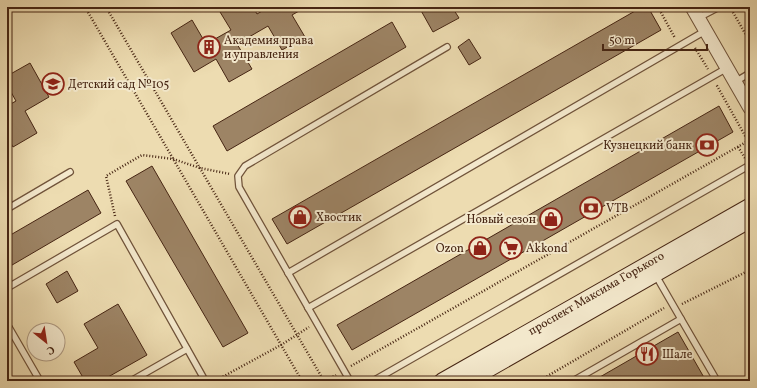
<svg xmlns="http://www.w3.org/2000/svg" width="757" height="388" viewBox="0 0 757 388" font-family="Vollkorn,serif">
  <rect width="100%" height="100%" fill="#eddcb1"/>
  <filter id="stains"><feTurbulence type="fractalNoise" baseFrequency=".005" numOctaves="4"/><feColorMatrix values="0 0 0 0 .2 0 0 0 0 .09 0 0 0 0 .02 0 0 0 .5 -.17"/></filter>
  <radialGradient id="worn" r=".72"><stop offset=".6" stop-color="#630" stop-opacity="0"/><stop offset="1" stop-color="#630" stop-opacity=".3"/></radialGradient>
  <g fill="#9d8465" stroke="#462513">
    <polygon points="217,7 253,7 257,14 269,7 306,7 292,15 305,37 282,50 268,26 237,44 252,69 229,82 216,59 194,72 171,33 192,20 206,44 231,30"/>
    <polygon points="419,7 452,7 459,18 433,32"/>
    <polygon points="642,7 648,7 661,30 287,244 272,219"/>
    <polygon points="392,22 406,47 227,151 213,126"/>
    <polygon points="469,39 481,58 469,65 458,47"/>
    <polygon points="30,63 49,97 25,111 37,133 13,147 7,136 7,106 16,101 7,85 7,76"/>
    <polygon points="719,106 733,132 352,350 337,325"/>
    <polygon points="152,166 248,333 223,347 126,181"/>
    <polygon points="88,190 101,213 7,268 7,237"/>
    <polygon points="67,271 78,291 57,303 46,284"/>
    <polygon points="118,304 147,355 101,381 85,381 74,362 98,348 84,324"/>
    <polygon points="678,332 706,381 593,381"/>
  </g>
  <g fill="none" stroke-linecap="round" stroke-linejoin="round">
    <g stroke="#70533a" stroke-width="8">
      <g id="service">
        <polyline points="698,18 719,7"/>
        <polyline points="735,82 750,73"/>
        <polyline points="7,209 70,172"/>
        <polyline points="288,273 705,31"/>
        <polyline points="7,288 117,224 203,377 203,381"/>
        <polyline points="308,308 727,68"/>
        <polyline points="681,319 717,381"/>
        <polyline points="7,324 40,381"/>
        <polyline points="131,381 187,349"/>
        <polyline points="350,381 239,187 238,176 245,166 447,47"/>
        <polyline points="373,381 750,165"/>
        <polyline points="573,381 681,319 655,274"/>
      </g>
    </g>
    <g stroke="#70533a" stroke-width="15">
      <polyline id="tertiary" points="692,7 750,108"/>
    </g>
    <g stroke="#462513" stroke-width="17">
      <g id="secondary">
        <polyline points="442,381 750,206"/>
        <polyline points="468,381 750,220"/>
      </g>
    </g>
    <g stroke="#462513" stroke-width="2.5" stroke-dasharray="1 2" stroke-linecap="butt">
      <polyline points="85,7 302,381"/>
      <polyline points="106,7 324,381"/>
      <polyline points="658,7 675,38"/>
      <polyline points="730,7 750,42"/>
      <polyline points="695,48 708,69"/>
      <polyline points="738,147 745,158"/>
      <polyline points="115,216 106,176 142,155 173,159 200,168 230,174"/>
      <polyline points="682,304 750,270"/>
      <polyline points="351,366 748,141 716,84"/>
      <polyline points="215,381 281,345 309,327"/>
      <polyline points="325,381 336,375"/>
      <polyline points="539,381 664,308"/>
    </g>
    <use href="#service" stroke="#f3e8cc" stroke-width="5.5"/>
    <use href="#tertiary" stroke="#f3e8cc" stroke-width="13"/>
    <use href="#secondary" stroke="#f3e8cc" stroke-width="15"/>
  </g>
  <defs>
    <g id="building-ring" transform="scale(1.15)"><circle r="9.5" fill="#f3e8cc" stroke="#8f2418" stroke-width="1.5"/><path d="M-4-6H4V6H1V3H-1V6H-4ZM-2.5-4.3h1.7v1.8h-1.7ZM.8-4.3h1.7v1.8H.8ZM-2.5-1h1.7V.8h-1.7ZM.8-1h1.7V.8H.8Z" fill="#8f2418"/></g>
    <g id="school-ring" transform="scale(1.15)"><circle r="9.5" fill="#f3e8cc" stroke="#8f2418" stroke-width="1.5"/><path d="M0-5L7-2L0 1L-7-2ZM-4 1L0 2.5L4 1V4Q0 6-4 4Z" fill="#8f2418"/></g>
    <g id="bank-ring" transform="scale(1.15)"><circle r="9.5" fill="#f3e8cc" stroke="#8f2418" stroke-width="1.5"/><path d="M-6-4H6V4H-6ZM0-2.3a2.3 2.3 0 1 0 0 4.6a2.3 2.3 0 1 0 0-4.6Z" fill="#8f2418"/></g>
    <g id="shop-ring" transform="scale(1.15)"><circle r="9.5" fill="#f3e8cc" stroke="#8f2418" stroke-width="1.5"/><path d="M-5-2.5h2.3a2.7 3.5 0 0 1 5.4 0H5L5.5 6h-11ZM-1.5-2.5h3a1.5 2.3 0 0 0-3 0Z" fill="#8f2418"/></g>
    <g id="supermarket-ring" transform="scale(1.15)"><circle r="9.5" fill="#f3e8cc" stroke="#8f2418" stroke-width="1.5"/><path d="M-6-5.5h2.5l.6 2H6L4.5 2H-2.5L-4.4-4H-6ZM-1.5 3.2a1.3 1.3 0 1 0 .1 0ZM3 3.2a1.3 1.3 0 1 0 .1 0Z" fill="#8f2418"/></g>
    <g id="restaurant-ring" transform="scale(1.15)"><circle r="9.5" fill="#f3e8cc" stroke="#8f2418" stroke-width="1.5"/><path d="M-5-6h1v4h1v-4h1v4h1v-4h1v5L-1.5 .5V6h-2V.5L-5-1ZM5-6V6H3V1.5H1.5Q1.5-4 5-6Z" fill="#8f2418"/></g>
  </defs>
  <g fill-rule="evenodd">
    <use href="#building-ring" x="209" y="47"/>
    <use href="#school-ring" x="53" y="84"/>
    <use href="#bank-ring" x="707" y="145"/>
    <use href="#bank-ring" x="591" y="208"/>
    <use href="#shop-ring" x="300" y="217"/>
    <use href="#shop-ring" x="551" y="219"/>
    <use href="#shop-ring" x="480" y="248"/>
    <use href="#supermarket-ring" x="511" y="248"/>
    <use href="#restaurant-ring" x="647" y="354"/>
  </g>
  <g text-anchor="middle" stroke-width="4" stroke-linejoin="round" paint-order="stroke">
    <g font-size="12" fill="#462513" stroke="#f3e8cc" text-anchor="start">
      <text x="224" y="44">Академия права<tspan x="224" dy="14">и управления</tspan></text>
      <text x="68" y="88">Детский сад №105</text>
      <text x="692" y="149" text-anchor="end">Кузнецкий банк</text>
      <text x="606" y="212">VTB</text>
      <text x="316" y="221">Хвостик</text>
      <text x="536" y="223" text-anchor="end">Новый сезон</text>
      <text x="464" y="252" text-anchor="end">Ozon</text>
      <text x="526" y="252">Akkond</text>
      <text x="662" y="358">Шале</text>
    </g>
    <g font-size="12" fill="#462513" stroke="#f3e8cc">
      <text transform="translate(596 293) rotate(-30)" y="4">проспект Максима Горького</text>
    </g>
  </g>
  <rect width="757" height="388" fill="none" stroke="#eddcb1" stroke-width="24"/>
  <rect x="8" y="8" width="741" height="372" fill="none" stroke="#462513" stroke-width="2"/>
  <rect x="12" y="12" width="733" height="364" fill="none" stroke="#462513"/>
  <g transform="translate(46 342) rotate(150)"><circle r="19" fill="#f3e8cc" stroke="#ae9a82"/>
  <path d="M0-3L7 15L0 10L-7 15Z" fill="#8f2418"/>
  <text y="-6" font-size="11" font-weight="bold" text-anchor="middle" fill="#462513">С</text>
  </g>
  <path d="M603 44v6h104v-6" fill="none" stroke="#462513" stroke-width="2"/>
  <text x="609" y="44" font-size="12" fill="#462513" stroke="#f3e8cc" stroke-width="3" paint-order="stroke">50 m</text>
  <rect width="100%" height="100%" filter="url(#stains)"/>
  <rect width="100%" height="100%" fill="url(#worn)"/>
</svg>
